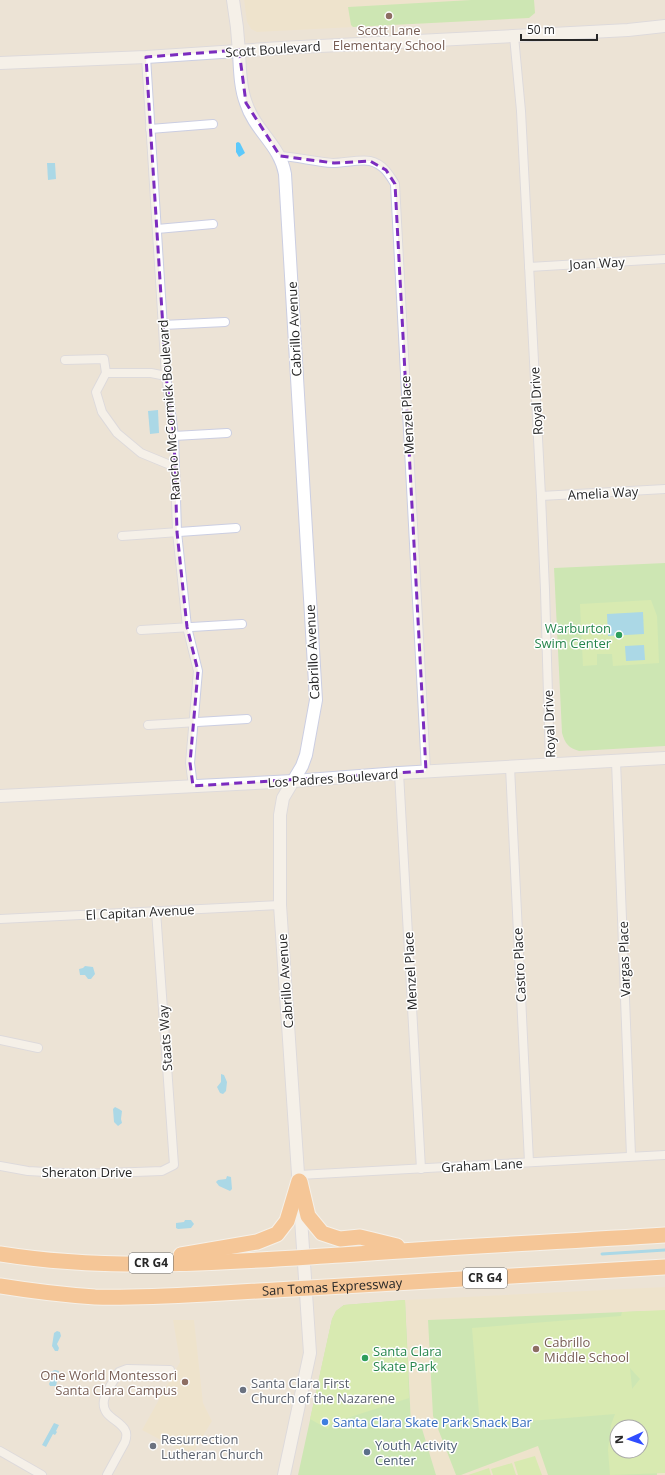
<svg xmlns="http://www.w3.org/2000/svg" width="665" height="1475" viewBox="0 0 665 1475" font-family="'Open Sans',sans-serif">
  <rect width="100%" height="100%" fill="#ece3d6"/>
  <g fill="#f0e3c2" fill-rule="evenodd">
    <polygon points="244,0 534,0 535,13 529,18 257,32 251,29 247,22"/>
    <path d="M 665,1287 L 665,1475 L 436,1475 L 420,1422 L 411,1424 L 405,1300 ZM 617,1427 L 641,1427 L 641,1451 L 617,1451 Z"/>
    <polygon points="173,1320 194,1320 203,1403 212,1421 191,1456 142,1430 180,1362"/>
  </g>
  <g fill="#a7e98b" fill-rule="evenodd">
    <polygon points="471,0 534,0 535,13 529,18 353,27 351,25 348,7"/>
    <path d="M 665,563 L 665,746 L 579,751 C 569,748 565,744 562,733 L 554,568 Z"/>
    <polygon points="405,1300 411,1424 420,1422 436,1475 298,1475 332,1319 336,1311 344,1305"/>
    <path d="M 648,1311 L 657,1475 L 548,1475 L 538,1446 L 461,1475 L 456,1475 L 433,1416 L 428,1320 ZM 617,1427 L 641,1427 L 641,1451 L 617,1451 Z"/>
  </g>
  <g fill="#bff285" fill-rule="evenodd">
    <polygon points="651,600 657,616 659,663 613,666 612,654 597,654 597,665 583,666 580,604"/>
    <polygon points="405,1300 409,1398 338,1421 331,1424 328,1429 310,1419 332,1319 336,1311 344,1305"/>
    <path d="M 665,1310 L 665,1473 L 610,1475 L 608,1450 L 611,1425 L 615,1414 L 480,1425 L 472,1328 L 621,1316 L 622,1312 ZM 630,1368 L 640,1379 L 632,1389 L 632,1388 ZM 617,1427 L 641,1427 L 641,1451 L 617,1451 Z"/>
    <polygon points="535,1456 542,1475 518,1475 514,1462"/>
    <polygon points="512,1463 516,1475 493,1475 491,1469"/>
    <polygon points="489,1468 491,1475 468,1475"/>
  </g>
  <g fill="#5cc9fb">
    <polygon points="238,142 240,143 245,153 239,157 236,152 236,143"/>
    <polygon points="47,163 55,163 56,179 48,180"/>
    <polygon points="158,410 159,433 150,434 148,411"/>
    <polygon points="643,612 644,634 608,636 607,614"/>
    <polygon points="644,645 645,660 626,661 625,646"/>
    <polygon points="85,966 93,967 95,974 91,979 88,979 85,975 80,975 79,969 83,968"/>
    <polygon points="221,1074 224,1075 227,1082 226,1091 223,1094 220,1093 217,1087 221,1082"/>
    <polygon points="115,1107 119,1109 122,1111 121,1119 122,1123 118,1126 114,1122 113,1109"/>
    <polygon points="227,1176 231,1177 232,1189 230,1191 219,1186 216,1182 218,1180 226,1179"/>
    <polygon points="185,1220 191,1220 194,1224 191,1228 178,1229 176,1228 176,1223 184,1222"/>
    <polygon points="57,1331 60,1332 61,1336 57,1344 59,1348 58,1351 55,1351 52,1346 54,1333"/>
    <polygon points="55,1370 59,1371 56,1386 50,1386 49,1384 52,1377 50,1372"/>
    <polygon points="54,1423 59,1425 56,1431 57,1432 55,1435 53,1434 46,1447 42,1445"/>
  </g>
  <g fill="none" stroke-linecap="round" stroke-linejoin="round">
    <polyline stroke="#5cc9fb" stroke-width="3" points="602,1254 665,1250"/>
    <g stroke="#cbcee2" stroke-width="10">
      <g id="street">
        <polyline points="514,36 521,111 541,496 545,590 550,765"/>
        <polyline points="146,57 166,376 174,436 177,532 187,627 198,671 190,763 193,786"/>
        <polyline points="150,129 213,124"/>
        <path d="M 280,156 C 298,157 315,162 333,163 C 343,163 361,159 370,161 C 383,164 389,174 395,184 L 426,771"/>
        <polyline points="157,229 213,224"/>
        <polyline points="529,267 665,259"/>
        <polyline points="163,325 225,322"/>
        <polyline points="65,360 104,359 106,373"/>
        <polyline points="166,376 151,373 106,373 96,392 102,412 117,433 141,453 175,467"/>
        <polyline points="174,436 227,433"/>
        <polyline points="541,496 665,489"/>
        <polyline points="122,536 236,528"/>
        <polyline points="141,630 242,624"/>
        <polyline points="148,725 247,719"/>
        <polyline points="616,761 631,1156"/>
        <polyline points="510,767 529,1162"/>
        <polyline points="399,773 421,1169"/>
        <polyline points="0,919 280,905"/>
        <polyline points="0,1040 38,1048"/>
        <polyline points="0,1166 28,1171 81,1174 162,1171 174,1165 156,911"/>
        <polyline points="299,1175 665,1155"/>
        <polyline points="0,1451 42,1475"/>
        <path d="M 107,1475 L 125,1442 C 126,1439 127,1433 125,1430 C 119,1419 101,1417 104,1400 C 106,1391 114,1380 119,1372 L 127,1369 L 170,1370"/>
      </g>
    </g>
    <g stroke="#cbcee2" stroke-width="14">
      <g id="secondary">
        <path d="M 233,0 C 236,17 238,34 239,52 C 240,69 240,87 246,103 C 255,131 280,145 285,174 L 316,700 L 306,755 L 302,766 L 283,798 L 280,815 L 280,905 L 310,1353 L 284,1475"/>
        <polyline points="0,63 146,57 281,48 552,34 628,30 665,26"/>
        <polyline points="0,796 294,781 399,773 665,758"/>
      </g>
    </g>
    <g stroke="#fff" stroke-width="17">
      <g id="highway">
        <polyline points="300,1182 308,1216 322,1233 340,1239 360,1237 397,1246"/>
        <path d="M 0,1254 C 112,1272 228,1262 341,1255 C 449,1247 557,1242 665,1235"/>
        <polyline points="181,1255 257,1242 277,1234 287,1221 299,1181"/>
        <path id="s1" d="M 0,1286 C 31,1291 63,1295 95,1297 C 132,1298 169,1296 206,1294 L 665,1267"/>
      </g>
    </g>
    <use href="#street" stroke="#fff" stroke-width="8"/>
    <use href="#secondary" stroke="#fff" stroke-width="12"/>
    <use href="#highway" stroke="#ffa34d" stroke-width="15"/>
  </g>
  <path d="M0 0H665V1475H0ZM 239,50 L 246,103 L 280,156 L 334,163 L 370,161 L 386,170 L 395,184 L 426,771 L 193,786 L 190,763 L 198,671 L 187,627 L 177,532 L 174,436 L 166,376 L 146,57 Z" fill="#ece3d6" fill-opacity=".55" fill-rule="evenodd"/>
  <path fill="none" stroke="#7b2cbf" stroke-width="3" stroke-dasharray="8 5" stroke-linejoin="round" d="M 239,50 L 246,103 L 280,156 L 334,163 L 370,161 L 386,170 L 395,184 L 426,771 L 193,786 L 190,763 L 198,671 L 187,627 L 177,532 L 174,436 L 166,376 L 146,57 Z"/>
  <g fill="#8d6e63" stroke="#fff" stroke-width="1.5">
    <circle cx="389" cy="16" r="4"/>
    <circle cx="536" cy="1349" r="4"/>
    <circle cx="185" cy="1382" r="4"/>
  </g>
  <g fill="#2e9e5b" stroke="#fff" stroke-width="1.5">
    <circle cx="619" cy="635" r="4"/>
    <circle cx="365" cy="1358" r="4"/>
  </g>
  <g fill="#6b7280" stroke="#fff" stroke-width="1.5">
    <circle cx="243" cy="1390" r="4"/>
    <circle cx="153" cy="1446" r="4"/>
  </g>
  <circle fill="#3f7fe0" stroke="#fff" stroke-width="1.5" cx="325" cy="1422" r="4"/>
  <circle fill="#5c6f8a" stroke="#fff" stroke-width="1.5" cx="367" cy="1452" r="4"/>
  <g text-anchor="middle" stroke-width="3" stroke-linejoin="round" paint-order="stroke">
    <g fill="#fff" stroke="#686868" stroke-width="1">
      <rect x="129" y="1253" width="44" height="20" rx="3"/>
      <rect x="463" y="1268" width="44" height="20" rx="3"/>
    </g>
    <g font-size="12" font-weight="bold" fill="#272727">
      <text x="151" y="1267">CR G4</text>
      <text x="485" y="1282">CR G4</text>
    </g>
    <g font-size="13" fill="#785e54" stroke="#fff">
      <text x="389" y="35">Scott Lane<tspan x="389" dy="15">Elementary School</tspan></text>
      <text x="544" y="1347" text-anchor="start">Cabrillo<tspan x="544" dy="15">Middle School</tspan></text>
      <text x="177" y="1380" text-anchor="end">One World Montessori<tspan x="177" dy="15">Santa Clara Campus</tspan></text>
    </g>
    <g font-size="13" fill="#272727" stroke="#fff">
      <text transform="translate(273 49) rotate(-4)" y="5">Scott Boulevard</text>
      <text transform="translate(597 263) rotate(-3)" y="5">Joan Way</text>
      <text transform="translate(294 329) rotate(-93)" y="5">Cabrillo Avenue</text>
      <text transform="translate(536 401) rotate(-93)" y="5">Royal Drive</text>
      <text transform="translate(169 410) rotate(-94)" y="5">Rancho McCormick Boulevard</text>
      <text transform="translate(407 415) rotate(-93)" y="5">Menzel Place</text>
      <text transform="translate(603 493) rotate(-3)" y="5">Amelia Way</text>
      <text transform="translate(312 652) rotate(-93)" y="5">Cabrillo Avenue</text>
      <text transform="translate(549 724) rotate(-92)" y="5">Royal Drive</text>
      <text transform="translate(333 778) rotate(-4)" y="5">Los Padres Boulevard</text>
      <text transform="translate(140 912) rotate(-3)" y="5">El Capitan Avenue</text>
      <text transform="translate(624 959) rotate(-92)" y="5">Vargas Place</text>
      <text transform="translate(519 965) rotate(-93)" y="5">Castro Place</text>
      <text transform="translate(410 971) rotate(-93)" y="5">Menzel Place</text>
      <text transform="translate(285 981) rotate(-94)" y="5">Cabrillo Avenue</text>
      <text transform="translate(165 1038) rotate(-94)" y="5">Staats Way</text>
      <text transform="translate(482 1165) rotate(-3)" y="5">Graham Lane</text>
      <text x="87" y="1177">Sheraton Drive</text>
      <text dy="5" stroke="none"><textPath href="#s1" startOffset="333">San Tomas Expressway</textPath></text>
    </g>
    <g font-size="13" fill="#27864d" stroke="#fff" text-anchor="end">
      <text x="611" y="633">Warburton<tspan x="611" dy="15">Swim Center</tspan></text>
      <text x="373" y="1356" text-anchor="start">Santa Clara<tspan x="373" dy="15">Skate Park</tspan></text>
    </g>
    <g font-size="13" fill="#5b616d" stroke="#fff" text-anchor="start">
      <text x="251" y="1388">Santa Clara First<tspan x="251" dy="15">Church of the Nazarene</tspan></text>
      <text x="161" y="1444">Resurrection<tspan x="161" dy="15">Lutheran Church</tspan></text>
    </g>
    <g font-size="13" fill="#366cbe" stroke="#fff" text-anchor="start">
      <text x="333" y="1427">Santa Clara Skate Park Snack Bar</text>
    </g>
    <g font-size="13" fill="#4e5e75" stroke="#fff" text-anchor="start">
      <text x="375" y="1450">Youth Activity<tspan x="375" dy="15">Center</tspan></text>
    </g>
  </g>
  <g transform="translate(629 1439) rotate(267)"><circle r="19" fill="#ffffff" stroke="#a9a9a9"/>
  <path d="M0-3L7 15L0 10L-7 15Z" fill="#2f4cff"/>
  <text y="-6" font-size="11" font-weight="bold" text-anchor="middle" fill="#272727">N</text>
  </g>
  <path d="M521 34v6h76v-6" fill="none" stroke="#272727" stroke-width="2"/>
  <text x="527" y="34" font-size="12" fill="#272727" stroke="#ffffff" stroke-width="3" paint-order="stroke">50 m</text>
</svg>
